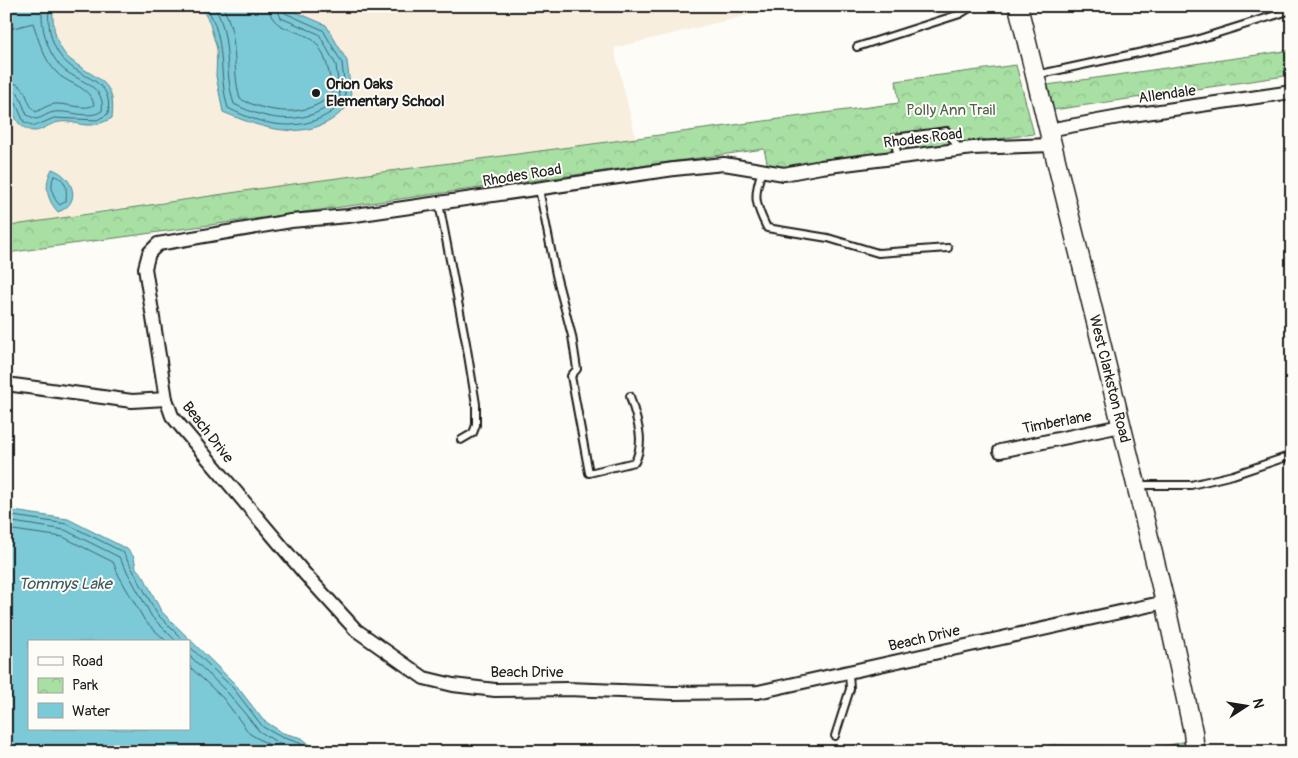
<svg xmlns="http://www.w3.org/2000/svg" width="1298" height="758" viewBox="0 0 1298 758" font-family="Pangolin,sans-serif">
  <defs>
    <pattern id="wetland-marsh" width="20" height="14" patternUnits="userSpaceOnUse" patternTransform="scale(1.25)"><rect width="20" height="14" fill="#a8dfa3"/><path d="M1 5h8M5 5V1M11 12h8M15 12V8" fill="none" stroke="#90bf8c"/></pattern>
    <pattern id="park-crowns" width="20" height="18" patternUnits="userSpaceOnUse" patternTransform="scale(1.25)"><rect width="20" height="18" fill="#a8dfa3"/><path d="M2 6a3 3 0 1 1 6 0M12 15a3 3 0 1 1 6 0" fill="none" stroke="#90bf8c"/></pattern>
  </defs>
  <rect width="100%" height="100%" fill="#fdfcf7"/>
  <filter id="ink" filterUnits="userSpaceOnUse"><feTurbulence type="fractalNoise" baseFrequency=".02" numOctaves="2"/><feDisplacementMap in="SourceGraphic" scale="10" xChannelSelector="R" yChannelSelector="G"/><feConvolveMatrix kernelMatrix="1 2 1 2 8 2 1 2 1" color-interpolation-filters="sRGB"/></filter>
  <g filter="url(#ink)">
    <polygon fill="#f8eedd" points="6,6 785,6 614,48 636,139 105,210 6,227"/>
    <polygon fill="url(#wetland-marsh)" stroke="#627e60" points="1052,745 1100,747 1110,752 1028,752"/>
    <g fill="url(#park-crowns)" stroke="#627e60">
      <polygon points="1292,50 1292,75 1053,110 1047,85"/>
      <polygon points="1016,65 1034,134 769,171 764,149 6,253 6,227 21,224 278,186 899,103 896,81"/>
      <polygon points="1187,741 1187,752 1140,752"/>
    </g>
    <g fill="#7bcad8" stroke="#55848d" fill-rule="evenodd">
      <path d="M 26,6 L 53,8 C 52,26 56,49 72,61 C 96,80 117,79 112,118 C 83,134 77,117 55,123 C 42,127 37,137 22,126 C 15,122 13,109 10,102 L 6,100 L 6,12 Z"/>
      <path d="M 200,6 L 282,6 L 326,25 L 347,61 L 352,103 C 344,109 334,120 324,124 C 291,139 254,125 223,112 L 216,76 L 217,49 L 209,21 Z"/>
      <path d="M 52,169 C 73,176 83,203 58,212 C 46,199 44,184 52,169 Z"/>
      <path d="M 6,510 L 68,519 L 127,549 L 134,557 L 136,568 L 144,577 L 161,611 L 236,685 L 263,720 L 283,733 L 302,738 L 318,752 L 6,752 ZM 29,642 L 189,642 L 189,729 L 29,729 Z"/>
    </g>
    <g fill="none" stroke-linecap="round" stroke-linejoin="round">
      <g stroke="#426267" stroke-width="1">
        <path d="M 206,6 C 228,42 217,71 228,108 C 269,129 311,135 346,100 L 342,63 L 323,30 L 285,13 L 282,6"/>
        <path d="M 214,6 C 233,38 223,70 234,104 C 269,122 309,127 340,97 L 336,65 L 319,34 L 281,18 L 276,6"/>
        <path d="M 222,6 C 240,35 231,68 240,99 C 269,113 307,119 332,94 C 331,78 326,51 313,40 C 297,28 270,31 269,6"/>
        <path d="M 6,30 L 33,23 C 39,41 43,58 57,73 C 69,85 90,86 94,105 C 85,111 66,103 55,104 C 47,105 42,109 36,112 C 23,102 31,83 6,82"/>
        <path d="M 6,89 L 18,93 L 27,115 L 36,119 C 43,118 47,113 54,112 C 70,110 88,120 102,111 C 106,84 77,82 62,68 C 46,51 41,28 42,6"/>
        <path d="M 6,96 L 14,99 L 24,122 L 35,126 L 54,118 L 97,120 L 108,114 C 113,80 87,81 68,64 C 51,50 47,26 49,6"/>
        <path d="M 54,176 C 67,178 67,190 66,201 L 60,205 C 53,200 49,185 54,176 Z"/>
        <polyline points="6,515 67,524 123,552 157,614 185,642"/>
        <polyline points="6,521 65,530 119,557 152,617 177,642"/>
        <polyline points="6,529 63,537 113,562 119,576 145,621 167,642"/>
        <polyline points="189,646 233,688 263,727 281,737 300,743 310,752"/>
        <polyline points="189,655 228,693 259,731 278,743 294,747 301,752"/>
        <polyline points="189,666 223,698 250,734 282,752"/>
      </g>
      <g stroke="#1c1c1c" stroke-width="10">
        <g id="service">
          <polyline points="857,47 960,14 973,6"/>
          <polyline points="1036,75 1189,42 1292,10"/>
          <polyline points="898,157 894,138 947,131 959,149"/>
          <path d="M 762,171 C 753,196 755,204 767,228 L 828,238 L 878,253 L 948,248"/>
          <path d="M 539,189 L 556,275 L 572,336 L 577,369 L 571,376 L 589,473 L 635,462 C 646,439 636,419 630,396"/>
          <polyline points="439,203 466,343 476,404 476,425 473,433 461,440"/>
          <polyline points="1137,485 1191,485 1233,475 1292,455"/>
          <polyline points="835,736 850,689 849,672"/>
        </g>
      </g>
      <g stroke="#1c1c1c" stroke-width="16">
        <g id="minor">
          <polyline points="1048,130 1125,116 1292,92"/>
          <polyline points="1052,145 973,148 821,167 784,174 724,164 674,169 348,216 291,221 158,244 149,253 145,268 166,399 172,416 305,574 356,630 424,678 453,685 495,690 567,689 673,693 758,692 1165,602"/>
          <polyline points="6,384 132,401 166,399"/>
          <polyline points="1000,451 1121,426"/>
        </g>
      </g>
      <g stroke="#1c1c1c" stroke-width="21">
        <g id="secondary">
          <path id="s1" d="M 1018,6 L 1165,602 L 1193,732 L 1195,752"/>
        </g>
      </g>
      <use href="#service" stroke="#fdfcf7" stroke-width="6"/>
      <use href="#minor" stroke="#fdfcf7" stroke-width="12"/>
      <use href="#secondary" stroke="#fdfcf7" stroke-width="18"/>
    </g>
  </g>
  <circle fill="#1c1c1c" stroke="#fdfcf7" stroke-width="2" cx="316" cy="93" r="5"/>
  <g text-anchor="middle" stroke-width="4" stroke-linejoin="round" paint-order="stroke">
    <g font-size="15" font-weight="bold" fill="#1c1c1c" stroke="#fdfcf7" text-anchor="start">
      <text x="326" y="89">Orion Oaks<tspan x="326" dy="17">Elementary School</tspan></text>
    </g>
    <g font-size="15" fill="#1c1c1c" stroke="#fdfcf7">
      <text transform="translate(1167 94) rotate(-8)" y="5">Allendale</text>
      <text transform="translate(923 138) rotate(-7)" y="5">Rhodes Road</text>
      <text transform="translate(522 175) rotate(-9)" y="5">Rhodes Road</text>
      <text dy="5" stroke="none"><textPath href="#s1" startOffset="384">West Clarkston Road</textPath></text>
      <text transform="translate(1057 422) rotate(-11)" y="5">Timberlane</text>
      <text transform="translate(208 432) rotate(52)" y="5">Beach Drive</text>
      <text transform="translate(924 638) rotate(-13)" y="5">Beach Drive</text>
      <text x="527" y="677">Beach Drive</text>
    </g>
    <g font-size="15" fill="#4d604b" stroke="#fdfcf7">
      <text x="951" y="115">Polly Ann Trail</text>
    </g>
    <g font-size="16" font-style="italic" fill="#3d595e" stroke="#fdfcf7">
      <text x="65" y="589">Tommys Lake</text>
    </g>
  </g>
  <rect width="1298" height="758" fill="none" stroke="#fdfcf7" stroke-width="25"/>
  <rect x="12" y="12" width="1273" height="733" fill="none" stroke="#1c1c1c" stroke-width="2" filter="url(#ink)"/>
  <rect x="28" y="640" width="162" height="90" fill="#fdfcf7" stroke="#a3a29f"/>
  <rect x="38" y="657" width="25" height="8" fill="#fdfcf7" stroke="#a3a29f"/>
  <text x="72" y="666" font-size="15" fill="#1c1c1c">Road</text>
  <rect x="38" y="678" width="25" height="15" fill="url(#park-crowns)" stroke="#a3a29f"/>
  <text x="72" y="690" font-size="15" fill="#1c1c1c">Park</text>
  <rect x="38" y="703" width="25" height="15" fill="#7bcad8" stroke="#a3a29f"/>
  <text x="72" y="716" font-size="15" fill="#1c1c1c">Water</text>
  <g transform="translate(1246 706) rotate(78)" stroke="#fdfcf7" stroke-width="4" paint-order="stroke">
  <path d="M0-4L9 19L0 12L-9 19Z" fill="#1c1c1c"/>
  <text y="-8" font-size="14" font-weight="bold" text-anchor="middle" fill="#1c1c1c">N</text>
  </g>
</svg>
